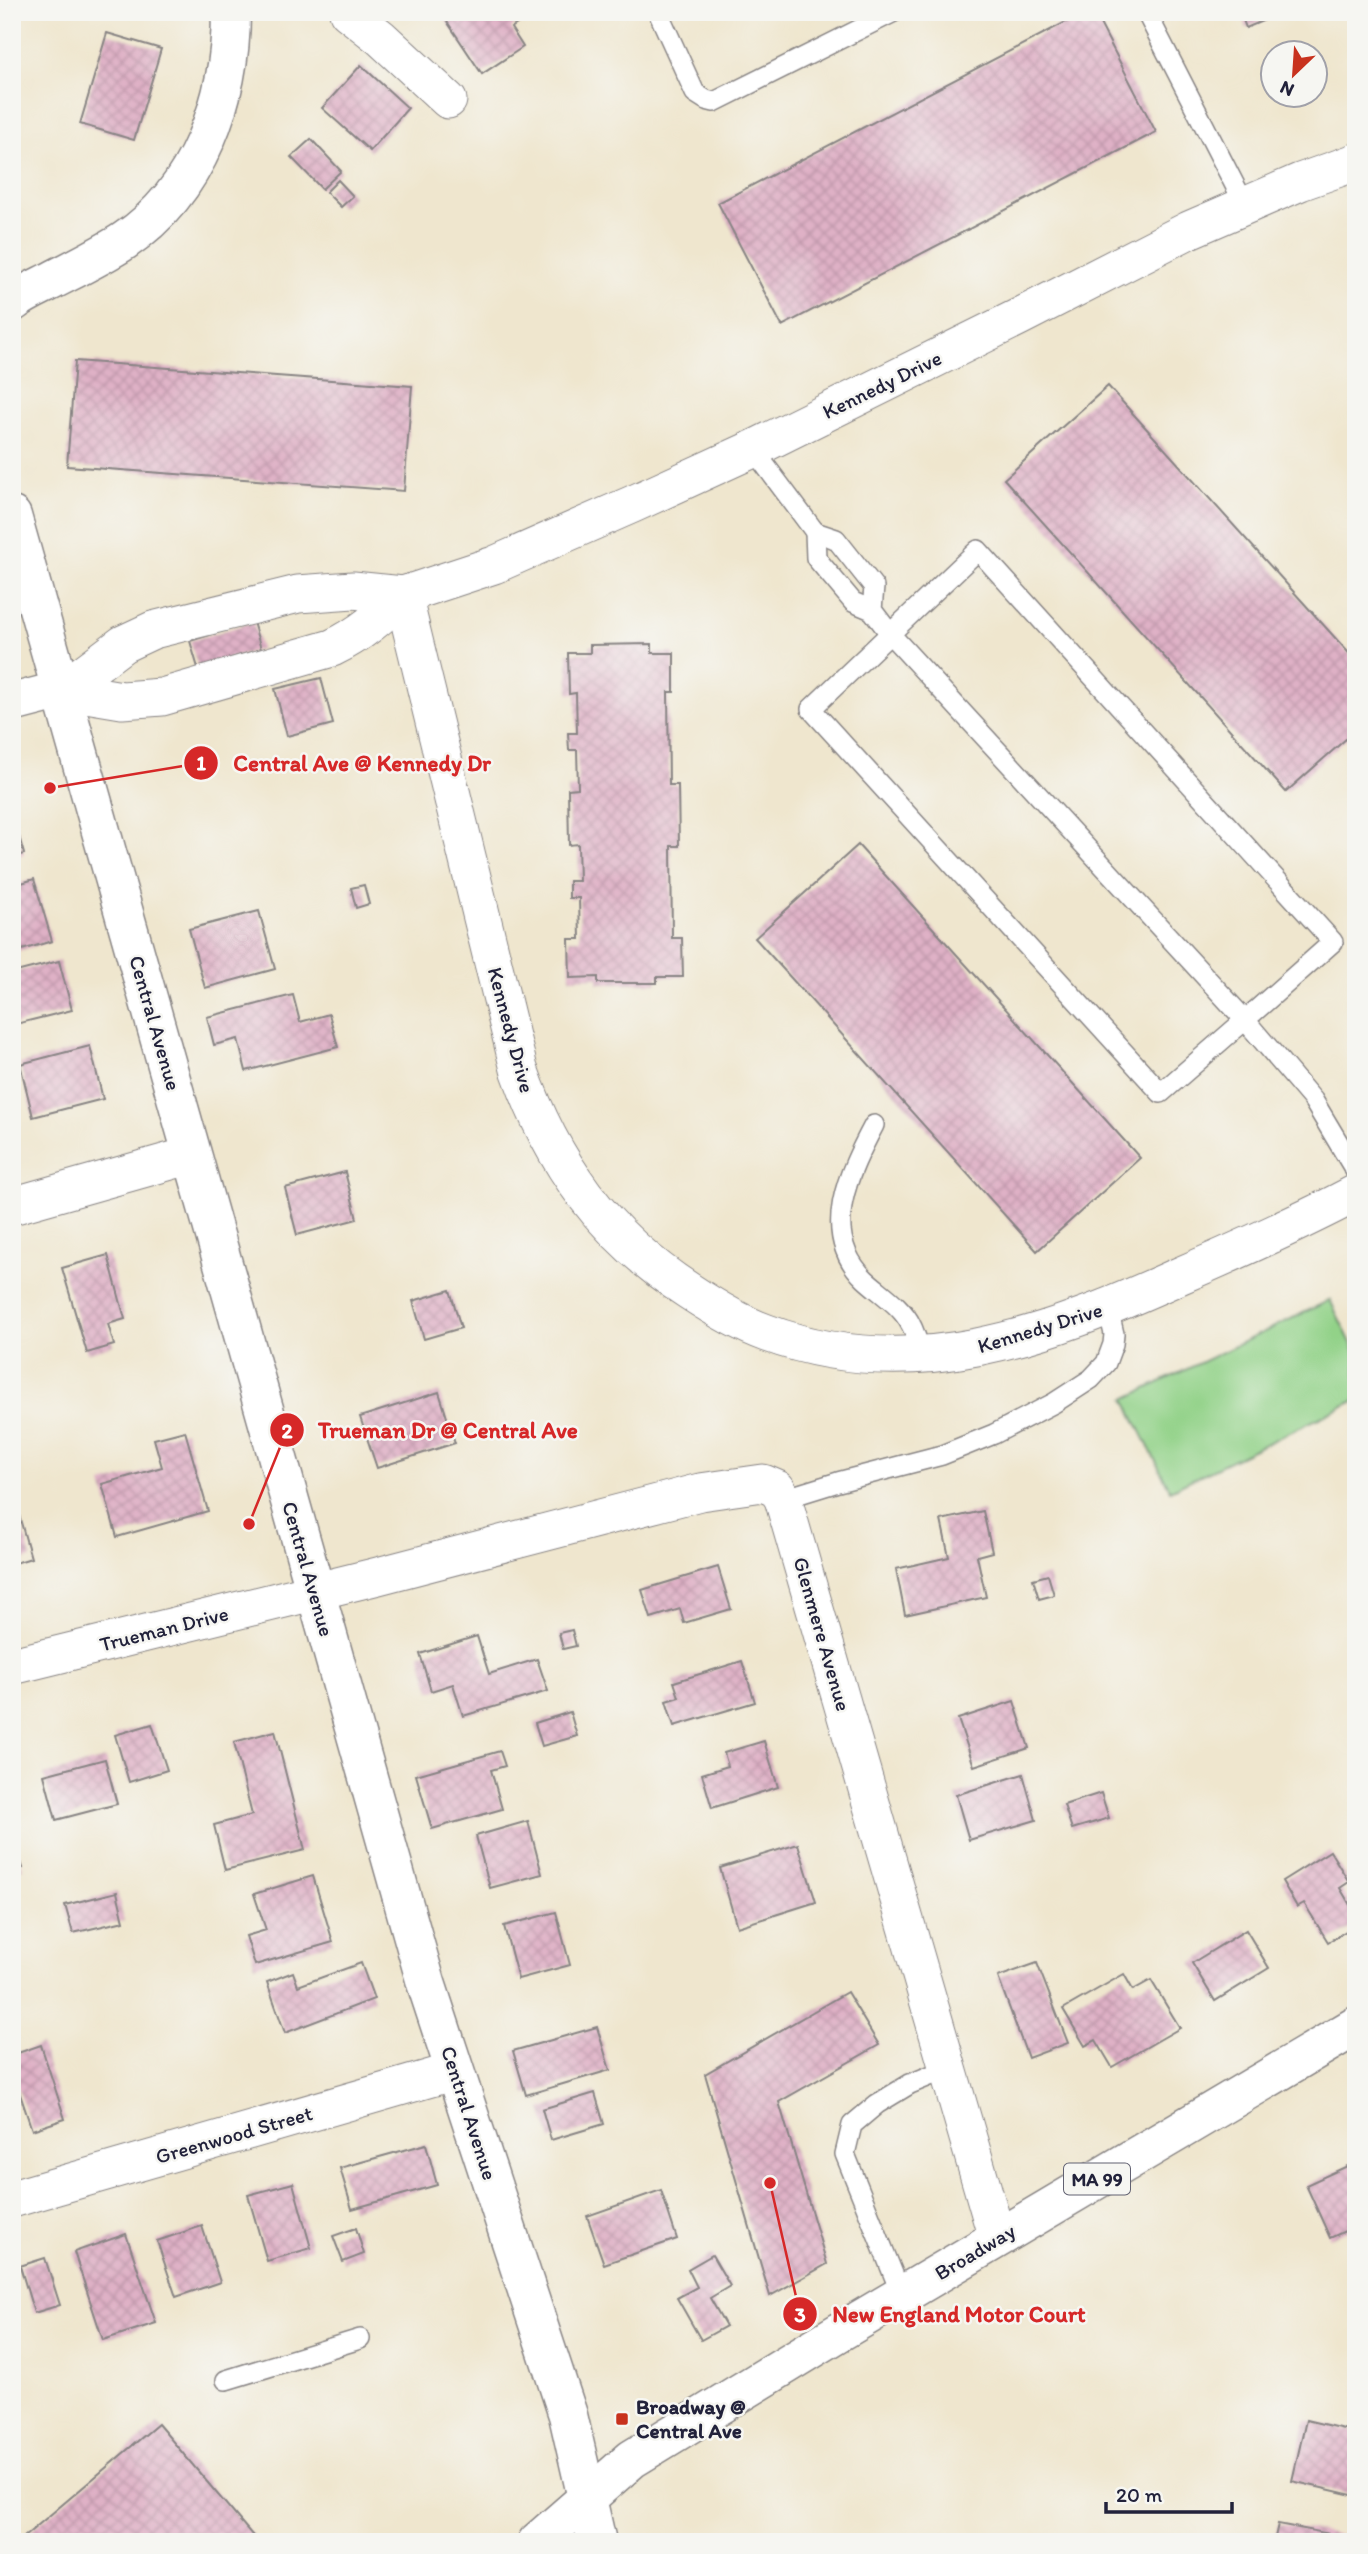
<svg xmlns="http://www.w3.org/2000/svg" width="1368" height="2554" viewBox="0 0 1368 2554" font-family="Itim,sans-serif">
  <defs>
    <pattern id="building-cross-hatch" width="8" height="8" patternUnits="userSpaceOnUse" patternTransform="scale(1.75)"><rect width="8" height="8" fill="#dfb1c6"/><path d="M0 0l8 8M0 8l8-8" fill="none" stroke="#bf98ab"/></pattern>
  </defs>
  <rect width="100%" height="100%" fill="#f6f6f2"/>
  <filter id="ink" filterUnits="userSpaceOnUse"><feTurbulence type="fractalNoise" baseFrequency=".0143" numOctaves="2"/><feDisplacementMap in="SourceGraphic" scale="14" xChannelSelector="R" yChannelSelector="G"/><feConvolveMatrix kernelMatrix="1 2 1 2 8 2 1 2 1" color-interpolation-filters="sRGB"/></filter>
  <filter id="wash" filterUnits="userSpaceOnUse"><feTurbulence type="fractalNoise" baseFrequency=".00686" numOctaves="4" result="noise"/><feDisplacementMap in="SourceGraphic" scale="28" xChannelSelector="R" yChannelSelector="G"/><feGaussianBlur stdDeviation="1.57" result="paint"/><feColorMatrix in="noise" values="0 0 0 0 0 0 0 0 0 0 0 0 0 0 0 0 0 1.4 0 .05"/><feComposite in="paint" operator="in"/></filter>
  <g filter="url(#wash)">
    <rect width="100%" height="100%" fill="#efe6ce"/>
    <polygon fill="#92d288" stroke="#5a7a62" stroke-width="2" points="1330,1300 1356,1353 1356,1400 1170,1490 1125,1399"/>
    <g id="blocks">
      <g fill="url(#building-cross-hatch)">
        <polygon points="451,12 535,12 511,28 523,47 482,74 444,17"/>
        <polygon points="1085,12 1094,12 1156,132 782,326 718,203"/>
        <polygon points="1240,12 1284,12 1246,28"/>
        <polygon points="107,33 161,49 134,140 80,124"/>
        <polygon points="361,65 408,108 370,151 322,108"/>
        <polygon points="311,139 341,171 322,189 291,157"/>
        <polygon points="338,180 353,196 341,207 326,192"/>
        <polygon points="75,361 412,386 404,491 67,466"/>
        <polygon points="1108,386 1356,661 1356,730 1286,792 1004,479"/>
        <polygon points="253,622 261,649 198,668 190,641"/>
        <polygon points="652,644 652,653 674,653 674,692 668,692 669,785 678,785 679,846 671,846 672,938 682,938 683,977 657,977 657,983 598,983 598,977 570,978 569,939 580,939 579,898 569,898 569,881 579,881 578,844 569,845 568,789 578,788 577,750 569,750 568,733 577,733 576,693 569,694 568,653 590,653 590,645"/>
        <polygon points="321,678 333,724 287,736 275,689"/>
        <polygon points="13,815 24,854 12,857 12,816"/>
        <polygon points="858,845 1140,1158 1037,1251 755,938"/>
        <polygon points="34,879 52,941 12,953 12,886"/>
        <polygon points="364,885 369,904 356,908 351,888"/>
        <polygon points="259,911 275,969 205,988 189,929"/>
        <polygon points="59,961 72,1010 12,1025 12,973"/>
        <polygon points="293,995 300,1022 329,1014 338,1047 246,1071 238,1039 214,1045 207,1017"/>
        <polygon points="90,1046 103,1099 33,1117 20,1064"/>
        <polygon points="345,1172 357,1219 297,1235 285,1188"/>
        <polygon points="108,1255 125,1319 108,1324 114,1345 87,1353 62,1268"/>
        <polygon points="450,1290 461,1328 424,1339 413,1301"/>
        <polygon points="439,1392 455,1443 377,1468 360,1417"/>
        <polygon points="185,1431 208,1511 117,1537 102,1484 162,1467 154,1439"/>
        <polygon points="17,1508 31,1558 12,1564 12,1509"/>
        <polygon points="983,1511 992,1552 977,1556 986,1597 905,1615 896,1569 949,1557 941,1520"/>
        <polygon points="718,1567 731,1609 684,1623 680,1609 651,1618 642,1590"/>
        <polygon points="1048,1575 1054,1595 1039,1599 1033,1579"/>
        <polygon points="572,1630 576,1646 563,1649 559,1633"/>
        <polygon points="477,1636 489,1674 537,1659 548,1691 463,1716 453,1684 431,1691 420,1654"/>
        <polygon points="742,1661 755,1702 674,1726 666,1701 679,1697 674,1682"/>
        <polygon points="1014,1701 1029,1748 974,1766 958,1719"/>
        <polygon points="570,1712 577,1736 542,1746 535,1723"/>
        <polygon points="152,1724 167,1770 129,1782 115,1735"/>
        <polygon points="275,1731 305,1850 225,1870 214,1825 252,1815 234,1742"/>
        <polygon points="764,1741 778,1787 712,1808 702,1774 728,1766 724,1753"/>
        <polygon points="500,1751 505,1766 491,1770 502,1809 432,1829 416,1775"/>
        <polygon points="105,1759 117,1804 56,1820 44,1775"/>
        <polygon points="1023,1774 1036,1820 969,1840 956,1795"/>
        <polygon points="1101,1793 1109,1818 1072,1829 1064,1805"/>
        <polygon points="528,1821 542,1874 490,1888 476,1836"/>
        <polygon points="12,1836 23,1868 12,1871"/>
        <polygon points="798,1844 816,1902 737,1927 720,1868"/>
        <polygon points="1330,1851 1349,1882 1340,1888 1356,1915 1356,1925 1328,1942 1304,1903 1297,1907 1282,1881"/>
        <polygon points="313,1876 333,1942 255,1965 246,1936 266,1930 254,1894"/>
        <polygon points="117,1892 124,1921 73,1933 65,1905"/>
        <polygon points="556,1912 570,1965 518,1979 504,1926"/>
        <polygon points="1246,1930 1269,1968 1215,2001 1192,1963"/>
        <polygon points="361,1963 374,1999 285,2033 267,1982 293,1972 298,1986"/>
        <polygon points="1037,1963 1068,2043 1028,2058 998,1977"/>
        <polygon points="1124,1974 1133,1990 1151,1980 1180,2028 1112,2067 1096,2040 1085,2046 1063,2009"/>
        <polygon points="847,1992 879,2045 779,2102 827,2264 770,2296 705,2074"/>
        <polygon points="597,2027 610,2070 526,2095 513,2051"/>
        <polygon points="41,2045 65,2119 32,2130 12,2070 12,2055"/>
        <polygon points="595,2093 604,2124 551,2140 542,2109"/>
        <polygon points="426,2144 437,2185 352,2209 340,2168"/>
        <polygon points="1356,2162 1356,2226 1330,2238 1306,2185"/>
        <polygon points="293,2183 311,2248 267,2261 248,2195"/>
        <polygon points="661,2190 677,2239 604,2264 587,2216"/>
        <polygon points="202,2226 220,2282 176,2297 157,2241"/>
        <polygon points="356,2228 364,2254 343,2262 333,2236"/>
        <polygon points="126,2234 156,2323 103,2340 74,2252"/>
        <polygon points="712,2255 730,2286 710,2298 726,2326 701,2340 677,2298 697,2287 688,2269"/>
        <polygon points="45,2258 60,2305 34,2313 20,2266"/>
        <polygon points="1306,2420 1356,2432 1356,2496 1292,2481"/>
        <polygon points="158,2424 258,2542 18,2542"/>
        <polygon points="1278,2524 1356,2539 1356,2542 1274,2542"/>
      </g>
    </g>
  </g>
  <g filter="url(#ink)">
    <use href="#blocks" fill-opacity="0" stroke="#888484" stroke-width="2"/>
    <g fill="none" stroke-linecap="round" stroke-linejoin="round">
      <g stroke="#888484" stroke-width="22">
        <g id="lane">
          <polyline points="658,12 695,93 706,100 714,102 894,12"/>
          <polyline points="1146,12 1245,205"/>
          <polyline points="753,449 815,532"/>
          <polyline points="872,610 874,587 836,539 815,532 816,558 853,602 872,610 891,635 1245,1020 1333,942 978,550 811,709 1161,1093 1245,1020 1313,1100 1356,1172"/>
          <path d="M 874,1125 C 849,1172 818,1234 865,1279 C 880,1293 902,1306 911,1325 C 916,1334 918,1345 921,1355"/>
          <polyline points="783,1499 838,1482 942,1455 994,1434 1054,1403 1091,1379 1106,1363 1113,1344 1114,1334 1108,1308"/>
          <polyline points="902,2296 845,2154 852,2125 877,2104 910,2084 949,2068"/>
          <polyline points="226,2380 360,2339"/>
        </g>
      </g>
      <g stroke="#888484" stroke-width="39">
        <g id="street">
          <polyline points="348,12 381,38 448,100"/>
          <path d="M 403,595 L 519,1069 C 552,1163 604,1236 689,1291 C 713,1307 739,1323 767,1333 C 911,1386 1047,1336 1179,1276 C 1239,1250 1298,1224 1356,1193"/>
          <polyline points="62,690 123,644 153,630 298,594 353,590 403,595 494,565 633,504 753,449 1019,317 1189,230 1300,182 1356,162"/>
          <path d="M 62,690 L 122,700 L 162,697 L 332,648 C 360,635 381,616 403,595"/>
          <polyline points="12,1206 192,1155"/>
          <polyline points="12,1666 378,1576 700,1492 763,1483 777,1489 783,1499 997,2238"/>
          <polyline points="12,2199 455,2071"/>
        </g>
      </g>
      <g stroke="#888484" stroke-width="41">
        <g id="secondary">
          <path d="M 12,303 C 23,294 37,288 49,282 C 74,269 101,256 124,241 C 199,191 231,98 231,12"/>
          <polyline points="12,516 426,1983 568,2415 597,2542"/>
          <polyline points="12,703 62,690"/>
        </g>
      </g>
      <g stroke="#888484" stroke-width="41">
        <polyline id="primary" points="537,2542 632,2459 838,2333 1356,2026"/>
      </g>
      <use href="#lane" stroke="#fff" stroke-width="19"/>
      <use href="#street" stroke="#fff" stroke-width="37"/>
      <use href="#secondary" stroke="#fff" stroke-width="38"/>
      <use href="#primary" stroke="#fff" stroke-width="38"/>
    </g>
  </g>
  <rect fill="#c8321e" stroke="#f6f6f2" stroke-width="2.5" x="615" y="2412" width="14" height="14" rx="3.5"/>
  <g text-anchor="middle" stroke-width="5" stroke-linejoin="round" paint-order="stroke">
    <rect fill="#f6f6f2" stroke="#626272" stroke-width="2" x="1064" y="2163.5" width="66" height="31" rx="5"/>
    <g font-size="19" font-weight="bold" fill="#22223b">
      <text x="1097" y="2186">MA 99</text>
    </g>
    <g font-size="21" fill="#22223b" stroke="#f6f6f2">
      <text transform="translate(882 385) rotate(-26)" y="7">Kennedy Drive</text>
      <text transform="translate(155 1023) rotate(74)" y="7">Central Avenue</text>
      <text transform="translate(511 1030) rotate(75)" y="7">Kennedy Drive</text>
      <text transform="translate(1040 1328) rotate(-17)" y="7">Kennedy Drive</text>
      <text transform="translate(308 1569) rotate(74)" y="7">Central Avenue</text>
      <text transform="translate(164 1629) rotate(-14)" y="7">Trueman Drive</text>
      <text transform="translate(822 1634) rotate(74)" y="7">Glenmere Avenue</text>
      <text transform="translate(469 2113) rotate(72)" y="7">Central Avenue</text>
      <text transform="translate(234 2135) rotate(-16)" y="7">Greenwood Street</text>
      <text transform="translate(975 2252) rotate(-31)" y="7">Broadway</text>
    </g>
    <g font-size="21" font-weight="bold" fill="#22223b" stroke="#f6f6f2" text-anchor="start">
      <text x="636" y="2414">Broadway @<tspan x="636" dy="24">Central Ave</tspan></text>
    </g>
  </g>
  <path fill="none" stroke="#d62828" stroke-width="2.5" d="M50 788L201 763M249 1524L287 1430M770 2183L800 2314"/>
  <g fill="#d62828" stroke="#f6f6f2" stroke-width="2.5">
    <circle cx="50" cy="788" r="7"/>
    <circle cx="249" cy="1524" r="7"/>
    <circle cx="770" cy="2183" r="7"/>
    <circle cx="201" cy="763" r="18"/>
    <circle cx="287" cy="1430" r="18"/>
    <circle cx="800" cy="2314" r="18"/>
  </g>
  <g font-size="21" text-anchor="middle" font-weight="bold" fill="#fff">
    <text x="201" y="770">1</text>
    <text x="287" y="1438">2</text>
    <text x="800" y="2322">3</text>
  </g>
  <g font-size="23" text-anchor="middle" font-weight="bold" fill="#d62828" stroke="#f6f6f2" stroke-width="5" stroke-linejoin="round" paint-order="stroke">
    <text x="362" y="771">Central Ave @ Kennedy Dr</text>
    <text x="448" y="1438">Trueman Dr @ Central Ave</text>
    <text x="959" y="2322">New England Motor Court</text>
  </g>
  <rect width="1368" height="2554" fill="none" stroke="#f6f6f2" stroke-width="42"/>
  <g transform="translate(1294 74) rotate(205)"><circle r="33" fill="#f6f6f2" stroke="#a1a1a9" stroke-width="2"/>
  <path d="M0-5L12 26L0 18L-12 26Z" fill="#c8321e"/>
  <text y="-10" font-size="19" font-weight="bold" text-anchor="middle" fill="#22223b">N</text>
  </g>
  <path d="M1106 2502v10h126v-10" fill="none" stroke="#22223b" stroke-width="3.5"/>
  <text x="1116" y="2502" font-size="21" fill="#22223b" stroke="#f6f6f2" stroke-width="5" paint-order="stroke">20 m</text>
</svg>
